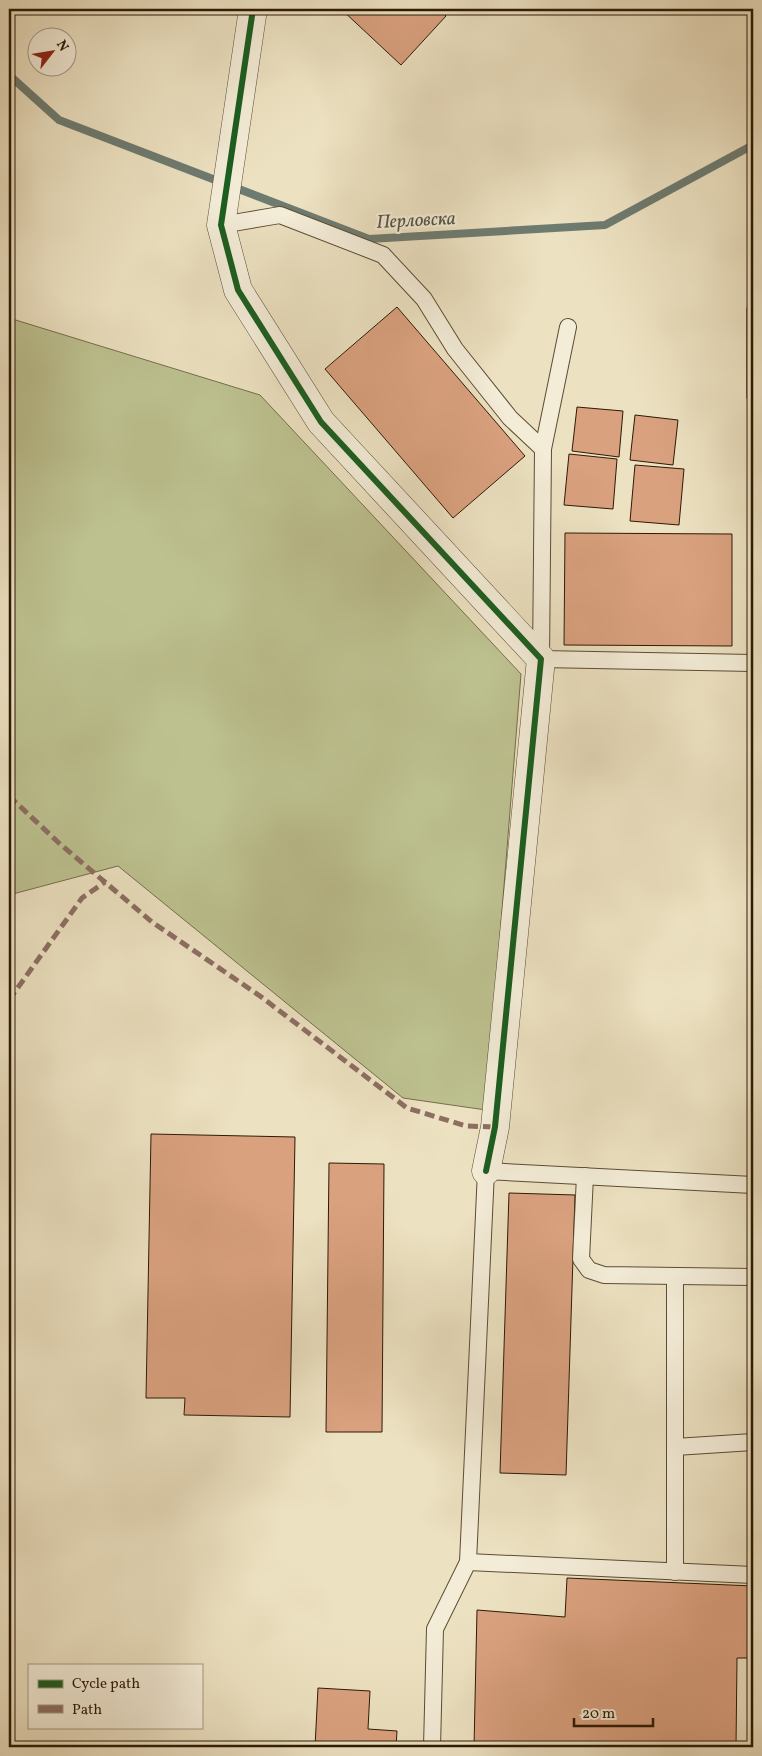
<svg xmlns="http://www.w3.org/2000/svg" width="762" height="1756" viewBox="0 0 762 1756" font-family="Vollkorn,serif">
  <rect width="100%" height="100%" fill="#ece1c1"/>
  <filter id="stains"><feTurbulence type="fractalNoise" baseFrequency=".004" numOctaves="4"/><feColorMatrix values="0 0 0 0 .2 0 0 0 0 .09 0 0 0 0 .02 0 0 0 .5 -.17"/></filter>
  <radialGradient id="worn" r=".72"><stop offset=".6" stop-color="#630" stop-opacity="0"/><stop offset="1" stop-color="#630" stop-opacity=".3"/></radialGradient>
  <polygon fill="#bdc190" stroke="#756e4b" points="9,318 260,395 521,674 486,1110 403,1098 118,866 9,895"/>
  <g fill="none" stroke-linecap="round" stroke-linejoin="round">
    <polyline stroke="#6e7b70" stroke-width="8" points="9,75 59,120 369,239 605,225 753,145"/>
  </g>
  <g fill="#daa17f" stroke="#2d1a06">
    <polygon points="341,9 439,9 446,16 401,65"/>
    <polygon points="397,307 525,456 453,518 325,369"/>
    <rect x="747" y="308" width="6" height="90"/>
    <polygon points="577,407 623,411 619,457 572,451"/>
    <polygon points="635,415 678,420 673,465 630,460"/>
    <polygon points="569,454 617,459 613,509 564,505"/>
    <polygon points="635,465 684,469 679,525 630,521"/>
    <polygon points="565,533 732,534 732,646 564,645"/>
    <polygon points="151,1134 295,1137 290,1417 184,1415 185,1398 146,1398"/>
    <polygon points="329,1163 384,1164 382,1432 326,1432"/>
    <polygon points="509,1193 575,1195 566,1475 500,1473"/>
    <polygon points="567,1578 753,1586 753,1658 737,1658 736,1747 474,1747 477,1610 565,1617"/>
    <polygon points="318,1688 370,1691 368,1729 397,1731 396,1747 315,1747"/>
  </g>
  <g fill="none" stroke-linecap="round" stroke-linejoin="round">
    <g stroke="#5d4c35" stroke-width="18">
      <g id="service">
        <polyline points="221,225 280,215 383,255 424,299 455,349 510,418 543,449"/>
        <polyline points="568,327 543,449 541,659 753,663"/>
        <polyline points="585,1176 581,1259 589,1270 604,1275 753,1277"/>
        <polyline points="675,1447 753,1442"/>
        <polyline points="468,1562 753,1575"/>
        <polyline points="675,1572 675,1276"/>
        <polyline points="432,1747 435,1629 468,1562 486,1171 753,1185"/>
      </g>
    </g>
    <g stroke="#5d4c35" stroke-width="29">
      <polyline id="minor" points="253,9 221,225 238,290 321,422 541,659 495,1127 486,1171"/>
    </g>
    <use href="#service" stroke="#f3ecd7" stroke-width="16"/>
    <use href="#minor" stroke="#f3ecd7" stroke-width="28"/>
    <g stroke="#8d6e63" stroke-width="5" stroke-dasharray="10 5" stroke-linecap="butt">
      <polyline points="9,796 60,844 152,922 260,996 407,1108 466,1126 495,1127"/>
      <polyline points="9,1000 82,898 105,882"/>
    </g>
    <g stroke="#f3ecd7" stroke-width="9">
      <polyline id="cycleway" points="253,9 221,225 238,290 321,422 541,659 495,1127 486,1171"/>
    </g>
    <use href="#cycleway" stroke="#1b5e20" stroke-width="6"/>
  </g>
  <g text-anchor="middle" stroke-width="4.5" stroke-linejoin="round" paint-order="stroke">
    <g font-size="19" font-style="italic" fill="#535344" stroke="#f3ecd7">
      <text transform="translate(416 219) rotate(-3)" y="7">Перловска</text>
    </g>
  </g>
  <rect width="762" height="1756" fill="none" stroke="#ece1c1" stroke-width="30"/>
  <rect x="10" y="10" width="742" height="1736" fill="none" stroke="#2d1a06" stroke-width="2.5"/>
  <rect x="15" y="15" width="732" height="1726" fill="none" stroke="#2d1a06"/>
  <rect x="28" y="1664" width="175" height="65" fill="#f3ecd7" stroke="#a49883"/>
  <rect x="38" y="1680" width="25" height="8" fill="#1b5e20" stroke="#a49883"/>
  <text x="72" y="1688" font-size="15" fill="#2d1a06">Cycle path</text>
  <rect x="38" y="1705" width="25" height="8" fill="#8d6e63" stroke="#a49883"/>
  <text x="72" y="1714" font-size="15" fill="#2d1a06">Path</text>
  <g transform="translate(52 52) rotate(59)"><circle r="24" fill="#f3ecd7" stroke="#a49883"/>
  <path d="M0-4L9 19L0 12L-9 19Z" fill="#8f2418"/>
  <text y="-8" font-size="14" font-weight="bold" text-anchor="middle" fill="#2d1a06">N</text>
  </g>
  <path d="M574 1718v8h79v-8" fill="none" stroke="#2d1a06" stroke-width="2.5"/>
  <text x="582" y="1718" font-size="15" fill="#2d1a06" stroke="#f3ecd7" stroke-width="4" paint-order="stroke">20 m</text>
  <rect width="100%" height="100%" filter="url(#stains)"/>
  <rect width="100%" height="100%" fill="url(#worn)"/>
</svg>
